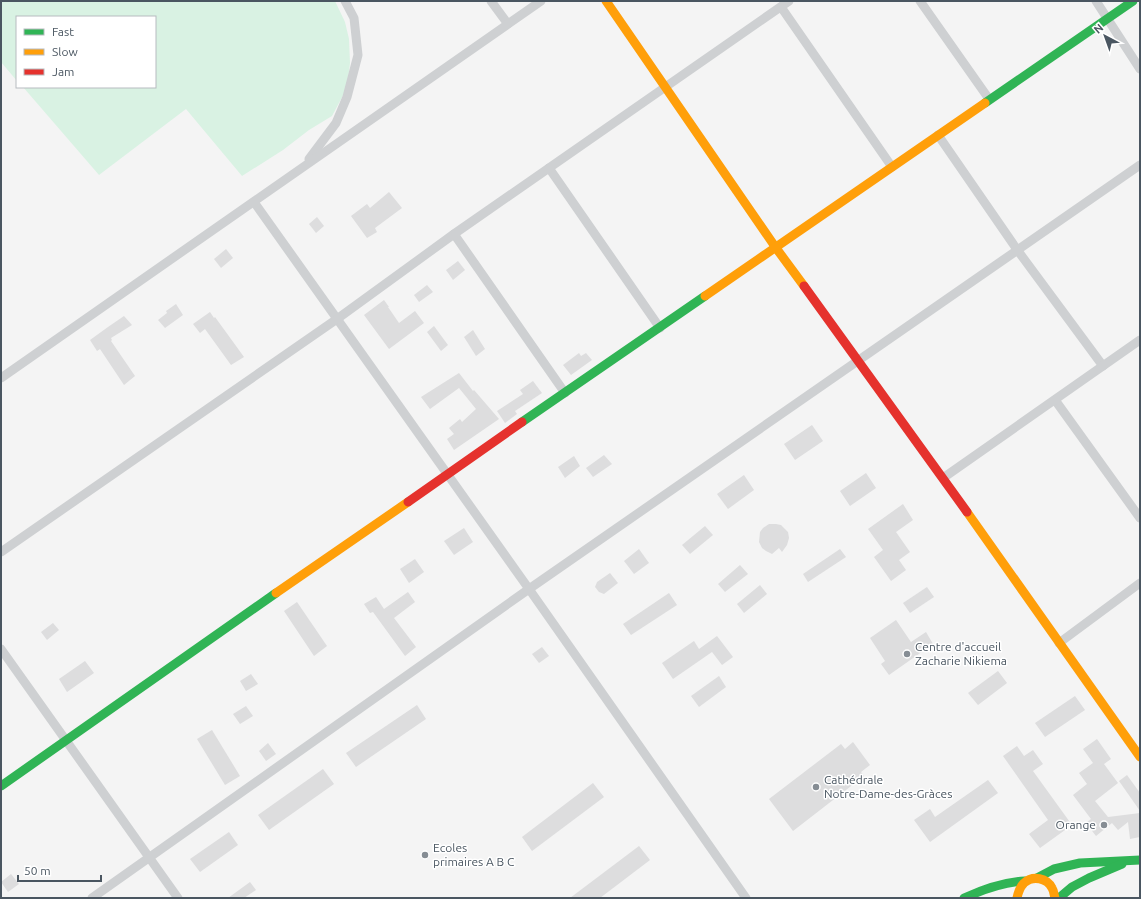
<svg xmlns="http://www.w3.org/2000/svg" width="1141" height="899" viewBox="0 0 1141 899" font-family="Ubuntu,sans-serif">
  <rect width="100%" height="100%" fill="#f4f4f4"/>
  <polygon fill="#d9f2e3" points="1,1 335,1 345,22 349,39 350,63 347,88 332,116 309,130 283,150 242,176 186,109 99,175 23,87 155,87 155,17 17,17 17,81 1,62"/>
  <g fill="#ddddde">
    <polygon points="389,192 402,208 375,228 377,232 367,238 351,216 367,204 370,208"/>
    <polygon points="317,217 324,226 316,233 309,224"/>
    <polygon points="226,249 233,258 221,268 214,259"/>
    <polygon points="458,261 465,270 453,280 446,270"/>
    <polygon points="427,285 433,292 419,302 414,295"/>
    <polygon points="384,300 389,307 388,307 399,323 415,311 424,323 389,349 364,315"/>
    <polygon points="176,304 183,315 165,328 158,320 167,313 166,311"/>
    <polygon points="210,312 214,318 215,317 244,357 231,365 205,329 200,333 193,324"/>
    <polygon points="124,316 132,325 111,338 112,340 111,341 135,376 124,385 100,349 97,351 90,340 108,327"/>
    <polygon points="434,326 448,345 441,351 427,332"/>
    <polygon points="473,330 485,349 476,356 464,337"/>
    <polygon points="579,353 581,356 586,353 592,360 571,375 563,365"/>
    <polygon points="459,373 473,391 474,390 499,419 454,450 447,439 454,434 449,428 460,419 462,422 476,409 459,388 430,409 421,397"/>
    <polygon points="533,381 542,393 515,411 517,414 505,423 497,411 523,394 520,390"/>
    <polygon points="812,425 823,441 795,460 784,444"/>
    <polygon points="604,455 612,464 593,477 586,468"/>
    <polygon points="574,456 580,466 565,478 558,467"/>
    <polygon points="866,473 876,488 850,506 840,491"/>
    <polygon points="744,475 754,490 728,509 717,494"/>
    <polygon points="903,504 913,520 896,532 910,552 899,560 906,570 891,581 874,557 883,550 868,529"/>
    <polygon points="769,524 776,524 781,525 788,532 789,538 787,545 782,552 779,548 772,554 766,551 762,548 759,542 760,532 763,528"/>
    <polygon points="705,526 713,535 690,554 682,545"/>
    <polygon points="464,528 473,542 454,555 444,541"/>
    <polygon points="639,549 649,563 634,574 624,561"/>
    <polygon points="840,549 846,557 808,582 803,574"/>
    <polygon points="415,559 424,572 409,583 400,569"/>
    <polygon points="740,565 748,574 725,592 718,584"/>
    <polygon points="610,573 618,583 604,594 599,592 595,587 597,582"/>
    <polygon points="760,585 767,594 744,613 737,604"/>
    <polygon points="927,587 934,597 910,613 903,603"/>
    <polygon points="408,592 415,602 394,618 416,647 405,656 373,612 370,613 364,604 376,597 384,609"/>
    <polygon points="669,593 677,605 631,635 623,624"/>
    <polygon points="297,602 327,646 314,656 284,611"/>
    <polygon points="896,620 911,642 926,632 933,644 889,675 881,664 885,661 870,638"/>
    <polygon points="53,623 59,630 47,640 41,632"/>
    <polygon points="717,636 733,657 722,665 712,652 673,679 662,663 694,641 699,649"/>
    <polygon points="542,647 549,656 539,663 532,654"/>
    <polygon points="85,661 94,673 67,692 59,679"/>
    <polygon points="998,671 1007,683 978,705 968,693"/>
    <polygon points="251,674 258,684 246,691 240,681"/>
    <polygon points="719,676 726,687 699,707 691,696"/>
    <polygon points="1075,696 1085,710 1045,737 1035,723"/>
    <polygon points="417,705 426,719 356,767 346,753"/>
    <polygon points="246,706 253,716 240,724 233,714"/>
    <polygon points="212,730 240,776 225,785 197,739"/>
    <polygon points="1097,739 1111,759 1104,764 1118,783 1095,801 1108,817 1140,813 1140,837 1130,839 1128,822 1118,830 1112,823 1096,836 1086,823 1091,819 1073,795 1087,784 1079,773 1093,763 1083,749"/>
    <polygon points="853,742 870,765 861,772 864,776 793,831 769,799 841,744 845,749"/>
    <polygon points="268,743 276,754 266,761 259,751"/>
    <polygon points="1017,746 1024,756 1033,750 1043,764 1033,771 1072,825 1040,848 1029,834 1048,820 1003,756"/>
    <polygon points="323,769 334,784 269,830 258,815"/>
    <polygon points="1127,775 1140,793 1140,811 1119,781"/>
    <polygon points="988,780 998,793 930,842 914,820 930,809 935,817"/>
    <polygon points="593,783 604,797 532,851 522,837"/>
    <polygon points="229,832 238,845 200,872 190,859"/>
    <polygon points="639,846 650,860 600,898 570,898"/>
    <polygon points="11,874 19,884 8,892 1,882"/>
    <polygon points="250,882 256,890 244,898 228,898"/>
  </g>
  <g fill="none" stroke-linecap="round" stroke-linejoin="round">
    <g stroke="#ced0d2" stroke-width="9">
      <polyline points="491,1 508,24"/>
      <polyline points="920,1 989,99"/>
      <polyline points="1096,1 1140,69"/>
      <polyline points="781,7 892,167"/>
      <polyline points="938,135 1018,251 1103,366"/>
      <polyline points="309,159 336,123 347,97 358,55 354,18 345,1"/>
      <polyline points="549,168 660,328"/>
      <polyline points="254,202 529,589 746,898"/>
      <polyline points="454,234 565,393"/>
      <polyline points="1,378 541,1"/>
      <polyline points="1055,400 1140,518"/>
      <polyline points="943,478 1140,340"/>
      <polyline points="1,552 337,319 454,234 789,1"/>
      <polyline points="1059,643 1140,583"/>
      <polyline points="1,649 178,898"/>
      <polyline points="92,898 529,589 1140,165"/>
    </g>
    <g stroke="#30b455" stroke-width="9">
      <polyline points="985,103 1133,1"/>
      <polyline points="522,422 705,296"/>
      <polyline points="1,786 276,593"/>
      <polyline points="1037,878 1054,869 1080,863 1140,860"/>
      <path d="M 964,898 C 984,889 1003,882 1025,881"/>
      <polyline points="1059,898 1072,887 1089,878 1122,864"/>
    </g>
    <g stroke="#ff9f0a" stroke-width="9">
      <polyline points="606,1 776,248 804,286"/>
      <polyline points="705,296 985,103"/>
      <polyline points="967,512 1140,757"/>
      <polyline points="276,593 408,502"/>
      <path d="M 1017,898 C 1018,893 1020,887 1024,883 C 1033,875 1047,878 1052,888 C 1054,891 1054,895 1055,898"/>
    </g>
    <g stroke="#e5322d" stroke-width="9">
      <polyline points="804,286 967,512"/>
      <polyline points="408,502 522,422"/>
    </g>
  </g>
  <g fill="#868d94" stroke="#fff" stroke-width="1.5">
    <circle cx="907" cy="654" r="4"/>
    <circle cx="816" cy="787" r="4"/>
    <circle cx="1104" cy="825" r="4"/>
    <circle cx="425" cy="855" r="4"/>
  </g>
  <g text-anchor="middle" stroke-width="3" stroke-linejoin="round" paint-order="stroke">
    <g font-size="12" fill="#4a5661" stroke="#fff" text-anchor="start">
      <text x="915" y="651">Centre d'accueil<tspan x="915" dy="14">Zacharie Nikiema</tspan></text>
      <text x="824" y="784">Cathédrale<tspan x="824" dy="14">Notre-Dame-des-Gràces</tspan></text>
      <text x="1096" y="829" text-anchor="end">Orange</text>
      <text x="433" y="852">Ecoles<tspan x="433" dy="14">primaires A B C</tspan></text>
    </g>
  </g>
  <rect width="1141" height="899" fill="none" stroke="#4a5661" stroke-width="4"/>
  <rect x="16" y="16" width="140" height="72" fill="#ffffff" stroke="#b7bbc0"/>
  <rect x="24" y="29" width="20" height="6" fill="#30b455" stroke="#b7bbc0"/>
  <text x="52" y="36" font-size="12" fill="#4a5661">Fast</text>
  <rect x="24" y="49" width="20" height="6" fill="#ff9f0a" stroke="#b7bbc0"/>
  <text x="52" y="56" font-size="12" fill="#4a5661">Slow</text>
  <rect x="24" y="69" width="20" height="6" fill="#e5322d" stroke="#b7bbc0"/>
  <text x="52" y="76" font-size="12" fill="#4a5661">Jam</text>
  <g transform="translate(1105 36) rotate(319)" stroke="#ffffff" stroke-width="3" paint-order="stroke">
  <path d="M0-3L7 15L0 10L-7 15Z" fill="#4a5661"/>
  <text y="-6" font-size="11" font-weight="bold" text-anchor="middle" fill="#4a5661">N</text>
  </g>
  <path d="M18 875v6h83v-6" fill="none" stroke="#4a5661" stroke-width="2"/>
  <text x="24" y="875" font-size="12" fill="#4a5661" stroke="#ffffff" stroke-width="3" paint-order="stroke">50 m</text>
</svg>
